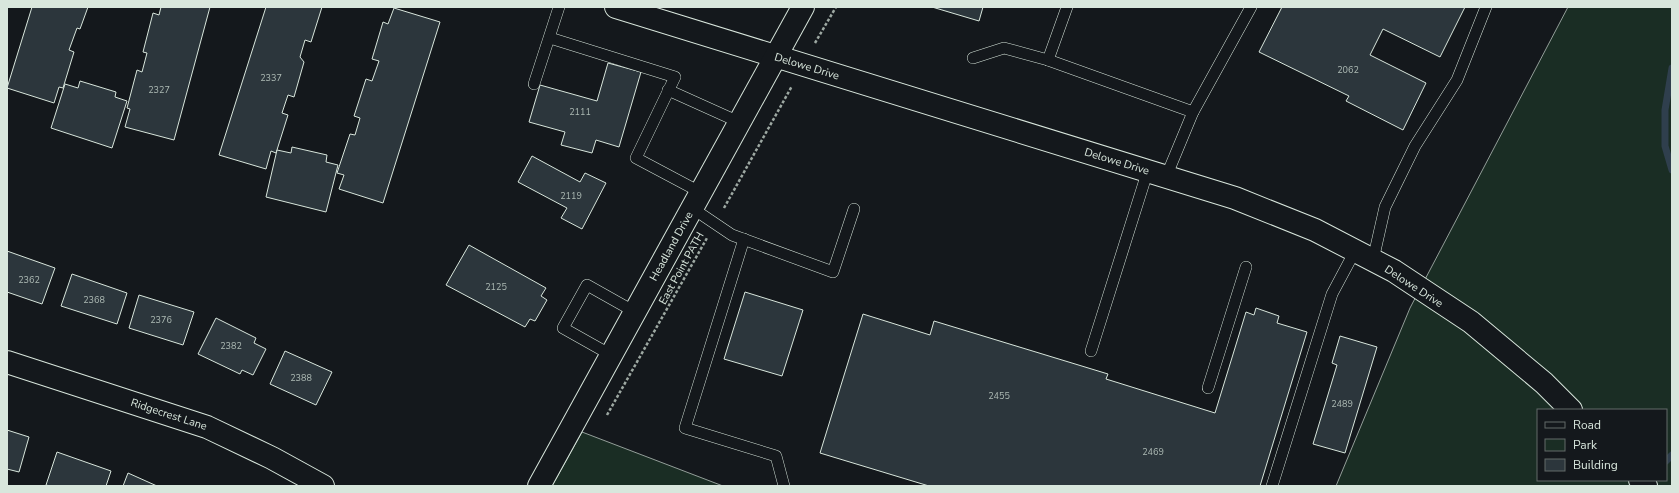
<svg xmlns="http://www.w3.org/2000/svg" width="1679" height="493" viewBox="0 0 1679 493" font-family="'Nunito Sans',sans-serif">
  <rect width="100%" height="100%" fill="#14181c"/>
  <g fill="#1a2d24" stroke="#939e99" fill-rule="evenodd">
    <path d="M 1568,7 L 1672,7 L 1672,486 L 1336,486 L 1410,308 ZM 1538,410 L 1666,410 L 1666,480 L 1538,480 Z"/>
    <polygon points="582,432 723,486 552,486"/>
  </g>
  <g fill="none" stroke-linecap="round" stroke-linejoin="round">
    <g stroke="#2f3f4d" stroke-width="7">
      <polyline points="1672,68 1665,110 1665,146 1672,170"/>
      <polyline points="1666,461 1672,455"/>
    </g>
  </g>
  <g fill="#2c363c" stroke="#d8e6dc">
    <polygon points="32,7 88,7 80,29 77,28 69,50 74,52 63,88 59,87 54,103 7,88"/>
    <polygon points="161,7 210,7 174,140 125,127 130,109 127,108 137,70 142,72 147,53 143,52 153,13 159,15"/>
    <polygon points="266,7 322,7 311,42 305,40 300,57 304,62 294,97 288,95 282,113 288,115 276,153 271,151 266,169 219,155"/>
    <polygon points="932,7 983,7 979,21"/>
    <polygon points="1282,7 1465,7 1440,57 1383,29 1370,55 1426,83 1403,130 1346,101 1349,96 1259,52"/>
    <polygon points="394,8 440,22 383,203 339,189 344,175 337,173 350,134 355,135 360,118 354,116 366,79 372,81 379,61 372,59 383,22 388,24"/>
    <polygon points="608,63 641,72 619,147 596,140 592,153 561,145 565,132 529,122 540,85 597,101"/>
    <polygon points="80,81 116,92 115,97 127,101 112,148 51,128 65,84 78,88"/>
    <polygon points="292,147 327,155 326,162 338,165 326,212 266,197 277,150 291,153"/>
    <polygon points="532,156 580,182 585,173 606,183 582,229 561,218 567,208 518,182"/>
    <polygon points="469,245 546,288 541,296 547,300 535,321 530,319 525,327 446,285"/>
    <polygon points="7,251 55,268 42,304 7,292"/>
    <polygon points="72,274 127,293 117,324 61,306"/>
    <polygon points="745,292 803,310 782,376 724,359"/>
    <polygon points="139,295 194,312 183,345 129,328"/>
    <polygon points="1256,308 1279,316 1277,323 1307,332 1260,486 929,486 820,453 863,314 930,335 934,321 1108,374 1106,379 1215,413 1246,312 1254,315"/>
    <polygon points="216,318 256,338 254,343 266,349 253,375 242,370 240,374 198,354"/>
    <polygon points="1340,336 1377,347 1345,453 1313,444 1337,365 1332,363"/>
    <polygon points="285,351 332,372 316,405 270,384"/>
    <polygon points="7,430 29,437 19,472 7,469"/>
    <polygon points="57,452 111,471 106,486 50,486 46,485"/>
    <polygon points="128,473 157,486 123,486"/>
  </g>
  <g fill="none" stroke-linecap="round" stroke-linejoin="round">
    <g stroke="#d8e6dc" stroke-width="12">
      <g id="service">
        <polyline points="550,38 675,77 636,158 700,192"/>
        <polyline points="973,58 1004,48 1048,60 1193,112"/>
        <polyline points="1048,60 1067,7"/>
        <polyline points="534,84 559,7"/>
        <polyline points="668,90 739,122"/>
        <polyline points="1166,177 1193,112 1251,7"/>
        <polyline points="692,208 732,235 833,272 854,209"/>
        <polyline points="744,239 685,428 776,456 784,486"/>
        <polyline points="1373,260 1385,207 1415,146 1457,80 1486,7"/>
        <polyline points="1091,351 1148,170"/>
        <polyline points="611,355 563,328 587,285 635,312"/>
        <polyline points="1208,388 1246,267"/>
        <polyline points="1272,486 1332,294 1355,251"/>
      </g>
    </g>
    <g stroke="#d8e6dc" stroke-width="24">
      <polyline id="minor" points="7,362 207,427 272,458 323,486"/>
    </g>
    <g stroke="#d8e6dc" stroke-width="24">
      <g id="tertiary">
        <polyline points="616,7 1235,198 1315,230 1394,271 1471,322 1544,383 1571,410"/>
        <polyline points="1640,480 1646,486"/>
      </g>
    </g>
    <g stroke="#d8e6dc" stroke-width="24">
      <polyline id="secondary" points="539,486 803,7"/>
    </g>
    <g stroke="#9da8a2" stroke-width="2.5" stroke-dasharray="3 2" stroke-linecap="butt">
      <polyline points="815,43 836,7"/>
      <polyline points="724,208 792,86"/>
      <polyline points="607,415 707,238"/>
    </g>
    <use href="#service" stroke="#14181c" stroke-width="11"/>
    <use href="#minor" stroke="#14181c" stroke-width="22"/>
    <use href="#tertiary" stroke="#14181c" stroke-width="22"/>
    <use href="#secondary" stroke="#14181c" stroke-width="22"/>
  </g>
  <g text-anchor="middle" stroke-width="3" stroke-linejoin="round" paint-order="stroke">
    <g font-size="9" fill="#adbab4">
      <text x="1348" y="73">2062</text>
      <text x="271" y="81">2337</text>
      <text x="159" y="93">2327</text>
      <text x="580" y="115">2111</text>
      <text x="571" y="199">2119</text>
      <text x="29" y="283">2362</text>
      <text x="496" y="290">2125</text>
      <text x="94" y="303">2368</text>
      <text x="161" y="323">2376</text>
      <text x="231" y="349">2382</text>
      <text x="301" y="381">2388</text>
      <text x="999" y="399">2455</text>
      <text x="1342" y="407">2489</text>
      <text x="1153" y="455">2469</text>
    </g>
    <g font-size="11" fill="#d8e6dc" stroke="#14181c">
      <text transform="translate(807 66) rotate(17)" y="4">Delowe Drive</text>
      <text transform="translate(1117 161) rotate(17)" y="4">Delowe Drive</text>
      <text transform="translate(671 246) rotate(-61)" y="4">Headland Drive</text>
      <text transform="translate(681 268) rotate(-61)" y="4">East Point PATH</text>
      <text transform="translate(1414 286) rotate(33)" y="4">Delowe Drive</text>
      <text transform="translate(169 414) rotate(18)" y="4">Ridgecrest Lane</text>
    </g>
  </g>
  <rect width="1679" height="493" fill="none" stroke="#d8e6dc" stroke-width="16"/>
  <rect x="1537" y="409" width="130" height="72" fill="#14181c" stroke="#626a69"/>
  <rect x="1545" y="422" width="20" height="6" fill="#14181c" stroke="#626a69"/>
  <text x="1573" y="429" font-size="12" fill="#d8e6dc">Road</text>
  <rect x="1545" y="439" width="20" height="12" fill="#1a2d24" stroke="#626a69"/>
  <text x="1573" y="449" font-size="12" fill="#d8e6dc">Park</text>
  <rect x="1545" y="459" width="20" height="12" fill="#2c363c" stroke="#626a69"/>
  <text x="1573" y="469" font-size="12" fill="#d8e6dc">Building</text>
</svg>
